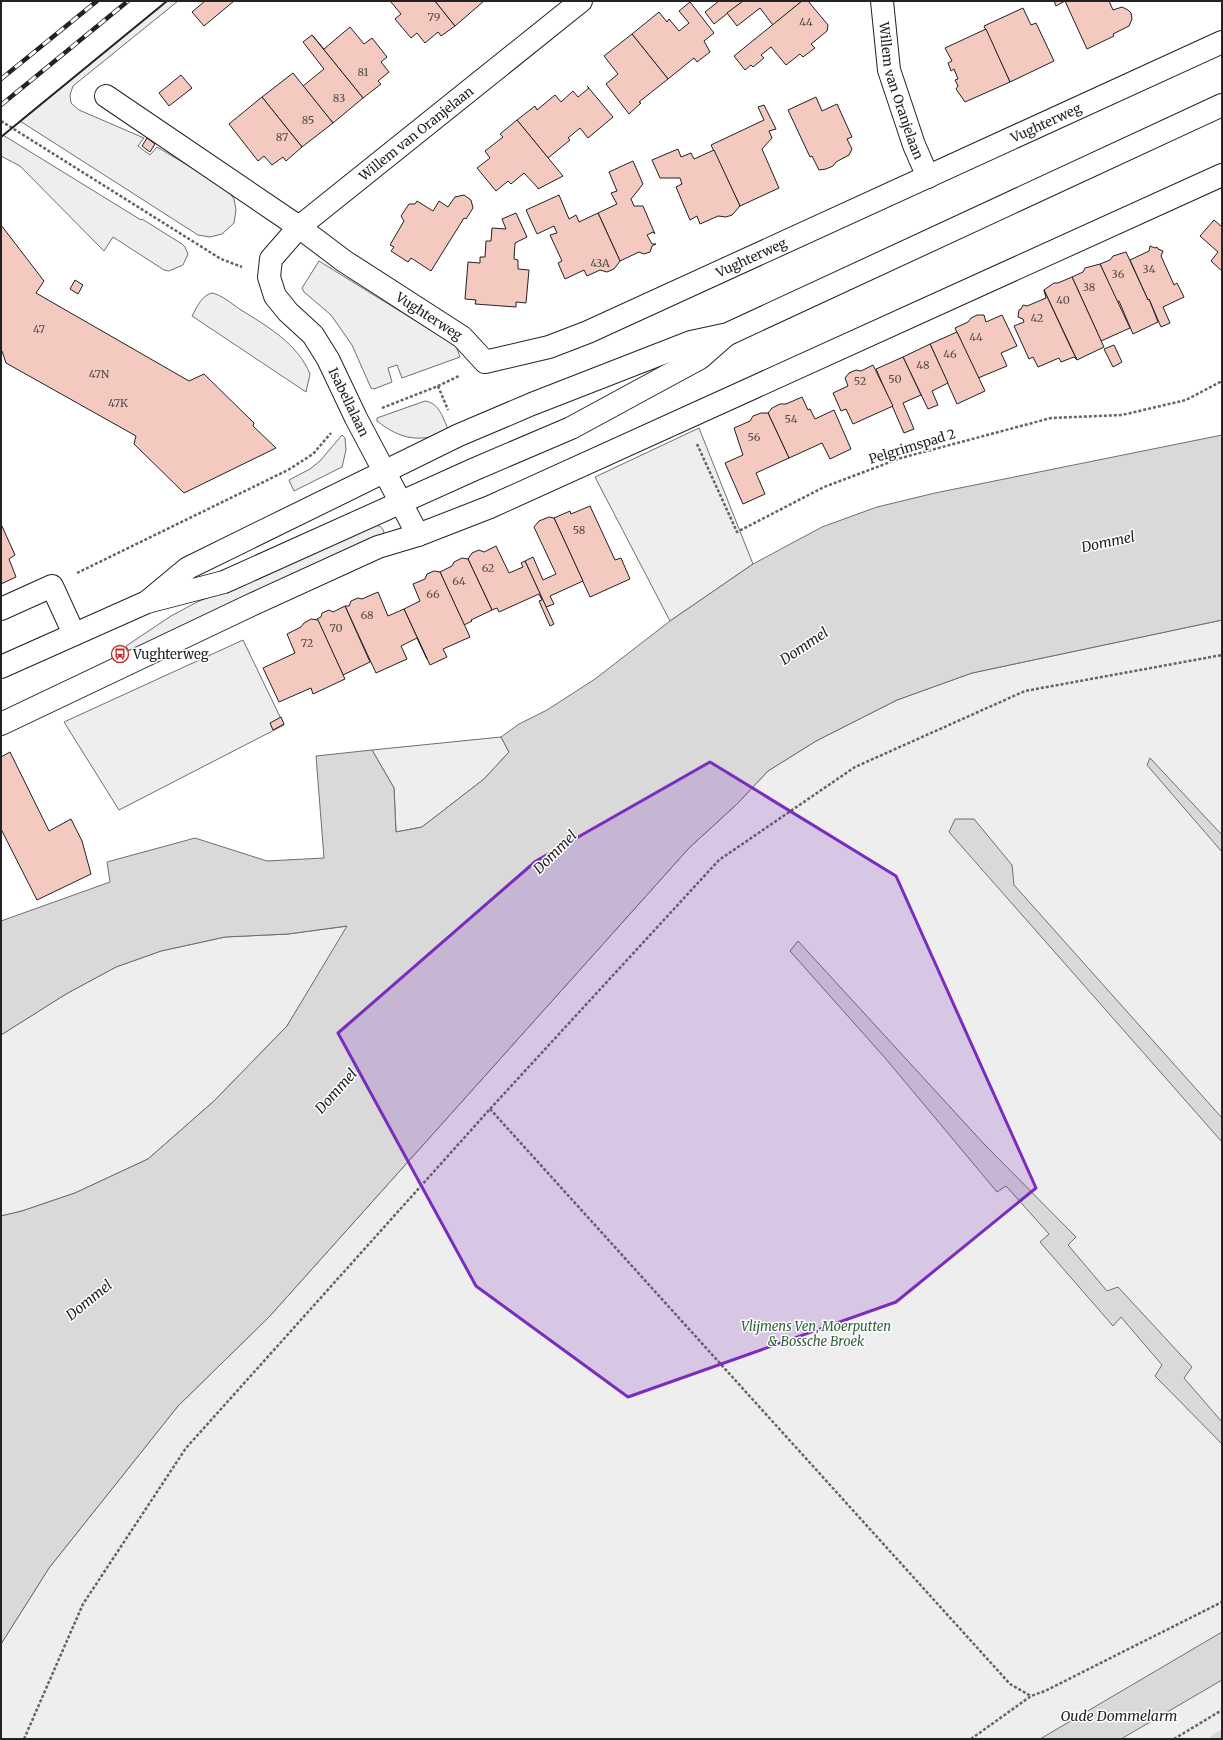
<svg xmlns="http://www.w3.org/2000/svg" width="1223" height="1740" viewBox="0 0 1223 1740" font-family="Merriweather,serif">
  <rect width="100%" height="100%" fill="#fff"/>
  <g fill="#eee" stroke="#6f6f6f">
    <polygon points="167,1 178,1 73,86 70,95 71,103 79,110 144,138 138,146 150,155 157,147 226,188 234,199 236,210 234,223 222,234 210,237 198,235 20,121"/>
    <polygon points="3,135 141,220 142,219 182,244 185,247 188,254 183,265 169,271 164,270 113,237 104,251 20,166 1,156 1,137"/>
    <polygon points="319,261 456,346 460,357 402,378 397,365 388,368 392,382 374,389 371,388 352,345 331,315 304,292 302,288"/>
    <path d="M 212,293 C 222,295 232,304 241,310 C 267,326 298,344 310,374 L 306,392 L 192,316 C 197,307 201,296 212,293 Z"/>
    <path d="M 425,401 C 440,403 443,419 449,431 C 421,443 401,440 377,421 L 377,418 Z"/>
    <polygon points="699,428 753,564 670,621 595,477"/>
    <polygon points="342,435 345,438 346,450 342,467 294,491 289,480 310,469 320,461"/>
    <path d="M 373,526 C 380,524 385,529 384,536 L 131,655 L 126,646 L 171,616 L 197,602 L 266,575 Z"/>
    <polygon points="1222,620 1222,1739 1,1739 1,1644 49,1568 178,1406 269,1317 689,848 737,804 768,771 816,741 897,700 972,673"/>
    <polygon points="243,640 284,725 119,810 64,722"/>
    <polygon points="501,737 509,752 484,779 422,827 396,832 394,788 372,750"/>
    <polygon points="348,926 287,1026 214,1101 148,1159 75,1193 22,1211 1,1216 1,1035 66,994 116,967 161,951 225,937 288,934"/>
  </g>
  <g fill="#d9d9d9" stroke="#6f6f6f">
    <polygon points="1222,435 1222,620 972,673 897,700 816,741 768,771 737,804 689,848 269,1317 178,1406 49,1568 1,1644 1,1216 22,1211 75,1193 148,1159 214,1101 287,1026 347,926 288,934 225,937 161,951 116,967 66,994 1,1035 1,921 110,882 107,862 195,838 267,861 324,858 316,756 372,750 394,788 396,832 422,827 484,779 509,752 501,737 519,724 547,710 595,679 670,621 753,564 822,527 877,507 935,493"/>
    <polygon points="1150,758 1222,835 1222,852 1147,765"/>
    <polygon points="955,819 974,819 1012,865 1014,885 1222,1118 1222,1142 949,832"/>
    <polygon points="798,941 984,1144 1076,1237 1068,1245 1107,1291 1118,1287 1192,1367 1184,1378 1222,1422 1222,1444 1155,1376 1162,1365 1121,1317 1113,1326 1040,1242 1049,1234 1006,1186 997,1192 886,1059 790,951"/>
    <polygon points="1222,1632 1222,1680 1121,1739 1040,1739"/>
  </g>
  <g fill="none" stroke-linecap="round" stroke-linejoin="round">
    <polyline stroke="#d9d9d9" stroke-width="10" points="1215,1739 1222,1735"/>
  </g>
  <g fill="#f3c9c0" stroke="#222">
    <polygon points="205,1 234,1 204,26 192,12"/>
    <polygon points="390,1 435,1 455,26 441,36 438,32 425,43 417,33 411,38 395,19 401,14"/>
    <polygon points="435,1 484,1 455,26"/>
    <polygon points="719,1 743,1 714,24 705,12"/>
    <polygon points="743,1 802,1 773,25 760,8 737,26 727,13"/>
    <polygon points="802,1 808,1 828,25 827,31 811,44 815,48 803,57 800,54 786,65 771,47 761,55 764,58 753,67 751,65 745,70 734,56"/>
    <polygon points="1054,1 1109,1 1113,10 1122,7 1128,10 1131,13 1132,19 1129,26 1113,34 1114,36 1087,49 1065,1 1056,6"/>
    <polygon points="690,2 714,33 704,41 710,52 697,62 694,58 668,79 632,34 659,12 667,22 669,19 679,31 689,23 679,11"/>
    <polygon points="1023,8 1031,25 1036,23 1054,61 1010,82 984,26"/>
    <polygon points="350,27 364,44 372,38 387,57 381,62 389,72 378,81 381,84 363,98 312,35 324,49"/>
    <polygon points="986,29 1010,82 965,102 956,89 958,86 955,80 958,79 954,69 951,71 948,63 952,61 945,48"/>
    <polygon points="632,34 668,79 639,102 641,103 629,114 606,84 618,74 604,56"/>
    <polygon points="312,35 363,98 333,123 303,86 324,69 303,42"/>
    <polygon points="293,73 333,123 302,147 262,97"/>
    <polygon points="181,75 192,88 169,106 159,93"/>
    <polygon points="587,86 613,117 588,138 580,128 568,138 570,140 548,158 517,120 535,106 537,110 555,95 561,102 573,91 578,97 589,88"/>
    <polygon points="262,97 302,147 286,161 283,157 272,165 264,156 258,161 229,124"/>
    <polygon points="816,97 822,111 837,104 852,137 847,139 852,149 849,155 836,162 833,166 826,169 819,170 812,156 810,157 788,110"/>
    <polygon points="764,105 776,129 769,131 772,138 762,149 779,188 740,206 711,145 764,120 758,107"/>
    <polygon points="517,120 563,176 538,189 538,188 524,173 511,184 508,181 496,191 477,168 490,158 485,151 503,137 500,134"/>
    <polygon points="147,138 155,144 150,152 142,146"/>
    <polygon points="678,149 681,157 691,153 694,159 714,150 740,206 732,215 726,217 718,216 700,224 697,216 690,220 676,187 682,184 680,178 660,178 652,160"/>
    <polygon points="633,161 643,184 631,199 634,206 643,206 655,234 653,232 647,235 652,244 656,244 652,246 650,252 644,254 639,252 620,261 598,213 617,204 611,193 617,191 609,172"/>
    <polygon points="464,195 471,200 473,208 466,219 464,218 431,271 411,258 408,262 391,251 394,247 390,245 404,221 401,216 409,204 415,204 417,201 433,211 439,201 448,207 455,197"/>
    <polygon points="559,195 569,219 576,215 579,222 598,213 620,261 614,269 607,272 600,270 587,276 584,270 565,279 558,263 562,261 550,235 557,233 554,226 537,234 526,210"/>
    <polygon points="516,213 527,237 515,243 514,259 518,260 518,269 529,270 526,303 516,302 516,307 475,304 476,300 465,299 468,262 480,263 480,257 485,257 486,241 491,241 492,228 506,229 502,219"/>
    <polygon points="1214,220 1222,227 1222,271 1211,261 1218,252 1200,236"/>
    <polygon points="1,225 44,281 36,293 189,381 204,374 254,423 253,426 276,448 184,493 134,444 136,436 6,363 2,351 1,351"/>
    <polygon points="1150,246 1155,248 1157,247 1158,249 1163,251 1161,256 1174,285 1177,283 1184,297 1163,307 1170,323 1161,327 1149,299 1148,300 1130,260 1149,251"/>
    <polygon points="1126,252 1148,300 1149,299 1158,322 1133,334 1119,301 1117,302 1100,264 1110,260 1113,256"/>
    <polygon points="1100,264 1130,328 1101,341 1072,277 1083,272 1085,268"/>
    <polygon points="1072,277 1104,347 1077,360 1044,290 1054,283 1058,283"/>
    <polygon points="75,280 83,285 78,294 70,289"/>
    <polygon points="1044,290 1070,346 1077,360 1074,357 1061,362 1059,358 1038,367 1033,357 1029,359 1014,326 1024,322 1023,319 1018,317 1019,310 1021,309 1023,305 1027,306 1046,298"/>
    <polygon points="977,315 984,315 986,322 1002,315 1017,346 1001,353 1007,366 978,378 955,328 968,322 971,318"/>
    <polygon points="957,332 985,391 957,404 930,344"/>
    <polygon points="930,344 948,383 932,391 938,405 928,409 903,357"/>
    <polygon points="1114,345 1122,362 1113,367 1104,349"/>
    <polygon points="903,357 921,395 903,403 914,429 904,433 876,369"/>
    <polygon points="873,365 893,406 853,424 846,409 841,411 833,393 848,386 845,378 849,373 856,370 861,371"/>
    <polygon points="802,397 808,410 810,409 815,419 834,410 851,449 830,459 822,443 789,458 768,413 772,408 780,404 786,404"/>
    <polygon points="761,413 768,413 789,458 756,473 765,494 743,504 725,463 743,455 734,428 750,421 753,416"/>
    <polygon points="590,506 615,560 621,558 630,579 590,597 554,518 570,511 571,514"/>
    <polygon points="549,517 554,518 583,581 550,596 554,604 546,607 525,561 533,557 543,580 556,574 534,527 539,521"/>
    <polygon points="1,524 15,555 9,559 16,577 1,584"/>
    <polygon points="496,546 509,573 523,567 521,563 525,561 554,624 550,626 539,601 542,600 539,594 499,612 497,608 492,610 468,559 472,553 479,550 484,552"/>
    <polygon points="462,558 468,559 492,610 471,620 472,621 464,625 440,572 452,566 454,562"/>
    <polygon points="434,571 440,572 470,637 443,649 447,657 430,665 404,609 420,601 413,584 425,579 427,574"/>
    <polygon points="378,592 388,616 404,609 427,659 417,638 401,646 407,659 376,673 345,606 349,606 351,601 358,598 362,599"/>
    <polygon points="345,606 370,662 343,675 317,619 321,617 322,613 329,610 333,612"/>
    <polygon points="311,619 318,620 345,679 313,694 311,688 279,702 263,668 295,653 287,634 301,627 304,623"/>
    <polygon points="281,717 284,724 273,730 270,723"/>
    <polygon points="10,752 49,831 71,819 82,841 91,874 37,900 1,829 1,757"/>
  </g>
  <g fill="none" stroke-linecap="round" stroke-linejoin="round">
    <g stroke="#222" stroke-width="24">
      <g id="minor">
        <path id="s1" d="M 882,1 L 889,70 L 914,145 L 928,177"/>
        <path id="s2" d="M 106,96 L 299,227 L 344,261 L 462,337 L 485,362 L 549,347 L 588,332 L 1222,42"/>
        <path id="s3" d="M 418,535 L 356,418 L 328,359 L 313,335 L 288,312 L 275,296 L 269,277 L 271,259 L 299,227 L 581,1"/>
        <polyline points="1,609 52,586 74,634"/>
        <polyline points="1,724 249,606 378,547 418,535 490,507 1222,175"/>
      </g>
    </g>
    <g stroke="#222" stroke-width="24">
      <g id="major">
        <polyline points="147,602 188,568 459,435 532,404 691,342 728,334 1222,105"/>
        <polyline points="1,667 147,602 224,582 475,469 571,428 700,358 725,336"/>
      </g>
    </g>
    <g stroke="#646464" stroke-width="2.5" stroke-dasharray="3 2" stroke-linecap="butt">
      <polyline points="1,121 221,259 242,267"/>
      <polyline points="438,386 448,410"/>
      <polyline points="382,408 438,386 459,376"/>
      <polyline points="697,444 737,532 824,487 901,458 1051,418 1122,415 1186,400 1222,381"/>
      <polyline points="77,573 288,470 313,454 331,433"/>
      <polyline points="490,1109 1010,1684 1031,1696"/>
      <polyline points="24,1739 83,1604 186,1448 490,1109 719,860 855,767 1025,691 1222,655"/>
      <polyline points="971,1739 1031,1696 1045,1691 1222,1602"/>
      <polyline points="1174,1739 1222,1710"/>
    </g>
    <use href="#minor" stroke="#fff" stroke-width="22"/>
    <use href="#major" stroke="#fff" stroke-width="22"/>
    <g stroke="#222" stroke-width="4.5">
      <g id="rail">
        <polyline points="1,79 97,1"/>
        <polyline points="1,105 128,1"/>
      </g>
    </g>
    <use href="#rail" stroke="#fff" stroke-width="3" stroke-dasharray="9" stroke-linecap="butt"/>
    <polyline stroke="#222" stroke-width="2" points="1,137 167,1"/>
  </g>
  <path fill="#7b2cbf" fill-opacity="0.2" stroke="#7b2cbf" stroke-width="3" stroke-linejoin="round" d="M 710,762 L 896,876 L 1036,1188 L 896,1302 L 628,1397 L 476,1286 L 338,1033 L 536,861 Z"/>
  <defs>
    <g id="bus-ring" transform="scale(0.9)"><circle r="9.5" fill="#fff" stroke="#c62828" stroke-width="1.5"/><path d="M-5-6H5V4H4V6H2V4H-2V6H-4V4H-5ZM-3.5-4V0h7V-4ZM-3.5 1.2v1.5H-2V1.2ZM2 1.2v1.5H3.5V1.2Z" fill="#c62828"/></g>
  </defs>
  <g fill-rule="evenodd">
    <use href="#bus-ring" x="120" y="654"/>
  </g>
  <g text-anchor="middle" stroke-width="3" stroke-linejoin="round" paint-order="stroke">
    <g font-size="11" fill="#564c4a">
      <text x="434" y="21">79</text>
      <text x="806" y="26">44</text>
      <text x="363" y="76">81</text>
      <text x="339" y="102">83</text>
      <text x="308" y="124">85</text>
      <text x="282" y="141">87</text>
      <text x="600" y="267">43A</text>
      <text x="1149" y="273">34</text>
      <text x="1118" y="278">36</text>
      <text x="1089" y="291">38</text>
      <text x="1063" y="304">40</text>
      <text x="1037" y="322">42</text>
      <text x="39" y="333">47</text>
      <text x="976" y="341">44</text>
      <text x="950" y="358">46</text>
      <text x="923" y="369">48</text>
      <text x="99" y="378">47N</text>
      <text x="895" y="383">50</text>
      <text x="860" y="385">52</text>
      <text x="118" y="407">47K</text>
      <text x="791" y="423">54</text>
      <text x="754" y="441">56</text>
      <text x="579" y="534">58</text>
      <text x="488" y="572">62</text>
      <text x="459" y="585">64</text>
      <text x="433" y="598">66</text>
      <text x="367" y="619">68</text>
      <text x="336" y="632">70</text>
      <text x="307" y="647">72</text>
    </g>
    <g font-size="13" fill="#222" stroke="#fff">
      <text dy="5" stroke="none"><textPath href="#s1" startOffset="92">Willem van Oranjelaan</textPath></text>
      <text dy="5" stroke="none"><textPath href="#s2" startOffset="1075">Vughterweg</textPath></text>
      <text dy="5" stroke="none"><textPath href="#s3" startOffset="511">Willem van Oranjelaan</textPath></text>
      <text dy="5" stroke="none"><textPath href="#s2" startOffset="751">Vughterweg</textPath></text>
      <text dy="5" stroke="none"><textPath href="#s2" startOffset="391">Vughterweg</textPath></text>
      <text transform="translate(349 402) rotate(64)" y="5">Isabellalaan</text>
      <text transform="translate(912 446) rotate(-17)" y="5">Pelgrimspad 2</text>
    </g>
    <g font-size="13" fill="#222" stroke="#fff" text-anchor="start">
      <text x="133" y="659">Vughterweg</text>
    </g>
    <g font-size="13" font-style="italic" fill="#2f5e38" stroke="#fff">
      <text x="816" y="1331">Vlijmens Ven, Moerputten<tspan x="816" dy="15">&amp; Bossche Broek</tspan></text>
    </g>
    <g font-size="14" font-style="italic" fill="#222" stroke="#fff">
      <text transform="translate(1108 542) rotate(-12)" y="5">Dommel</text>
      <text transform="translate(804 646) rotate(-34)" y="5">Dommel</text>
      <text transform="translate(555 852) rotate(-45)" y="5">Dommel</text>
      <text transform="translate(336 1091) rotate(-48)" y="5">Dommel</text>
      <text transform="translate(89 1300) rotate(-39)" y="5">Dommel</text>
      <text x="1119" y="1721">Oude Dommelarm</text>
    </g>
  </g>
  <rect width="1223" height="1740" fill="none" stroke="#222222" stroke-width="4"/>
</svg>
